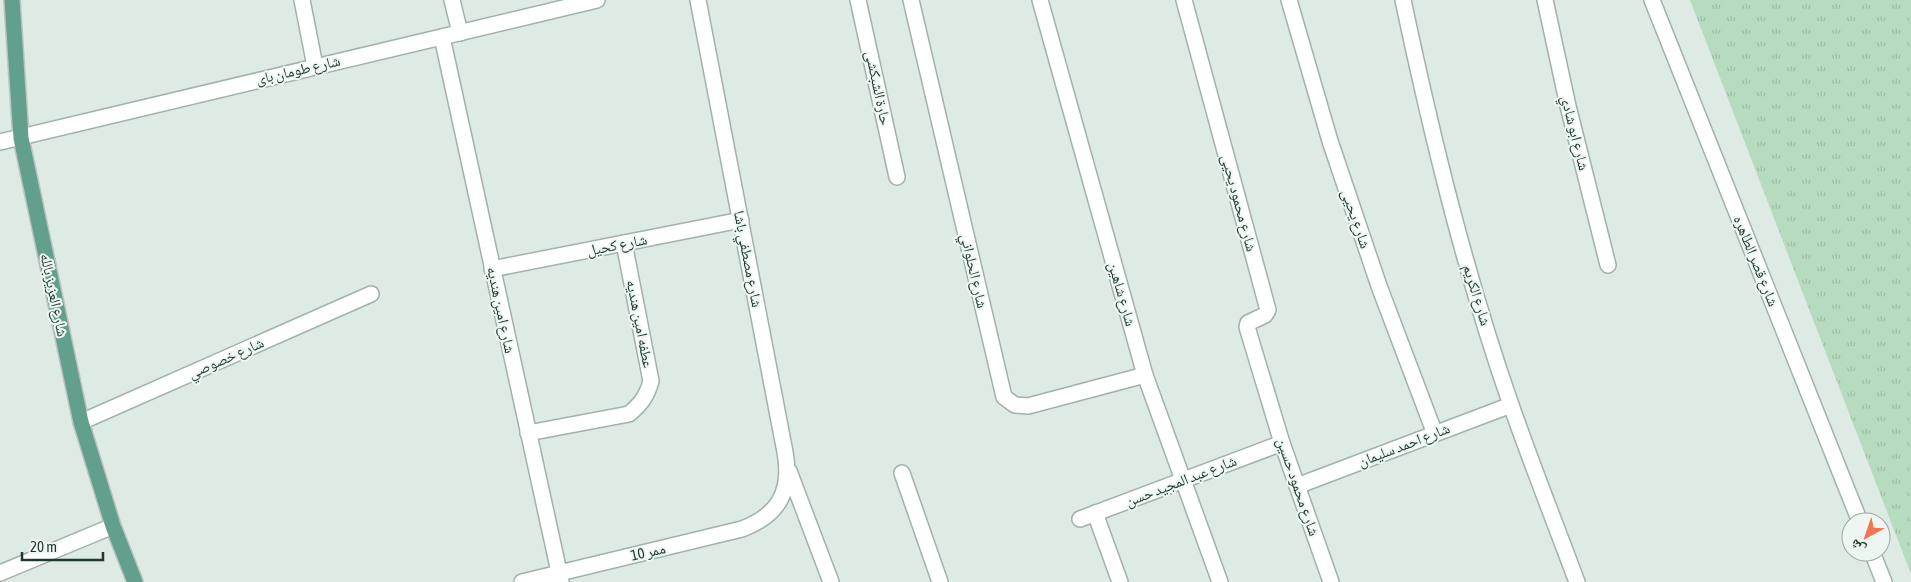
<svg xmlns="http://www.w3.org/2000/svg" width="1911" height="582" viewBox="0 0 1911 582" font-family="'Asap Condensed','Noto Naskh Arabic',sans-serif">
  <defs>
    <pattern id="grass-tufts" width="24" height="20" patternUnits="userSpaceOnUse" patternTransform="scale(1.25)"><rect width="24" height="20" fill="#b6dbbf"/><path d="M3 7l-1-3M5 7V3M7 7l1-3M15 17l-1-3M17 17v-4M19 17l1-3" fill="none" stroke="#9cbda5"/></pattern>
  </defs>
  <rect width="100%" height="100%" fill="#deeae4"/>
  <polygon fill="url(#grass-tufts)" points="1690,0 1911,0 1911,574"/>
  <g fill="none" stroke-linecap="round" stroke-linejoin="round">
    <g stroke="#a1b1ab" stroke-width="18">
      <g id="minor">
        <polyline points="302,0 315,66"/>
        <polyline points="452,0 460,33"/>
        <polyline points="858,0 897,177"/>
        <polyline points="911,0 1004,397 1015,405 1028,406 1145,375"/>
        <polyline points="1040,0 1145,375 1220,582"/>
        <polyline points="1184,0 1268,310 1265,315 1248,323 1247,327 1282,443 1331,582"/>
        <polyline points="1289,0 1330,141 1379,286 1435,434"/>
        <path d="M 1403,0 C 1432,137 1465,273 1511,405 C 1532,465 1555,523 1577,582"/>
        <polyline points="1545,0 1568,106 1608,265"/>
        <polyline points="1652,0 1860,522"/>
        <polyline points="442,37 561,581"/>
        <polyline points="0,142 597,0"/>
        <polyline points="492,269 741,220"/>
        <polyline points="81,422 371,294"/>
        <path d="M 528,433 L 629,414 C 641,404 647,396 651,381 L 624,243"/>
        <polyline points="789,471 831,582"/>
        <polyline points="902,473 940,582"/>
        <polyline points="1297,486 1511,405"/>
        <polyline points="1095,513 1120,582"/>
        <polyline points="1080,519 1282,443"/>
        <polyline points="1872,552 1884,582"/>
        <polyline points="0,573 113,526"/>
        <path d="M 522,582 L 742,529 C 779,515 792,491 785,452 L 698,0"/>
      </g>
    </g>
    <g stroke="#bcc4c1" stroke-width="18">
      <polyline id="major" points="12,0 21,138 81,422 113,526 135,582"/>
    </g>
    <use href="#minor" stroke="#fff" stroke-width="15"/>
    <use href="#major" stroke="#62a08d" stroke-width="15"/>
  </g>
  <g text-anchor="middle" stroke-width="4" stroke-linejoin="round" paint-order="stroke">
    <g font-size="15" fill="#1f3931" stroke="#eef6f2">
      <text transform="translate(298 70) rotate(-13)" y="5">شارع طومان باى</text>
      <text transform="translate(878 88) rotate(78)" y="5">حارة الشبكشى</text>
      <text transform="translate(1575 133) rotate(76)" y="5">شارع ابو شادي</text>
      <text transform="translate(1239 203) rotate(75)" y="5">شارع محمود يحيى</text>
      <text transform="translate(1356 219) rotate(71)" y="5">شارع يحيى</text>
      <text transform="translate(617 245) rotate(-11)" y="5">شارع كحيل</text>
      <text transform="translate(748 259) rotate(79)" y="5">شارع مصطفي باشا</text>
      <text transform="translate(1756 261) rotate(68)" y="5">شارع قصر الطاهره</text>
      <text transform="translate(974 271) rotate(77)" y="5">شارع الحلواني</text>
      <text transform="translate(1122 294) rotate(74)" y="5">شارع شاهين</text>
      <text transform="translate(54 295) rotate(78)" y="5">شارع العزيز بالله</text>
      <text transform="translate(1477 295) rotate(73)" y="5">شارع الكريم</text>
      <text transform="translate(501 310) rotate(78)" y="5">شارع امين هنديه</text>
      <text transform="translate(640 324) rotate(79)" y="5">عطفه امين هنديه</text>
      <text transform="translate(226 358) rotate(-24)" y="5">شارع خصوصي</text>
      <text transform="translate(1404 445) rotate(-21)" y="5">شارع احمد سليمان</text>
      <text transform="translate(1181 481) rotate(-21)" y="5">شارع عبد المجيد حسن</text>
      <text transform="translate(1298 487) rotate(71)" y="5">شارع محمود حسين</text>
      <text transform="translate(648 552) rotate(-13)" y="5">ممر 10</text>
    </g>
  </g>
  <g transform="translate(1866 537) rotate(220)"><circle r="24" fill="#eef6f2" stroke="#9baaa5"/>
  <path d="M0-4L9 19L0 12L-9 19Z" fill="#f37452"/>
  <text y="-8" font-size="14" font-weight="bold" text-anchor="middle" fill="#1f3931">ش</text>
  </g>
  <path d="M22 552v8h81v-8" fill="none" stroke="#1f3931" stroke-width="2.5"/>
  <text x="30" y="552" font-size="15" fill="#1f3931" stroke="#eef6f2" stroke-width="4" paint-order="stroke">20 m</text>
</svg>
